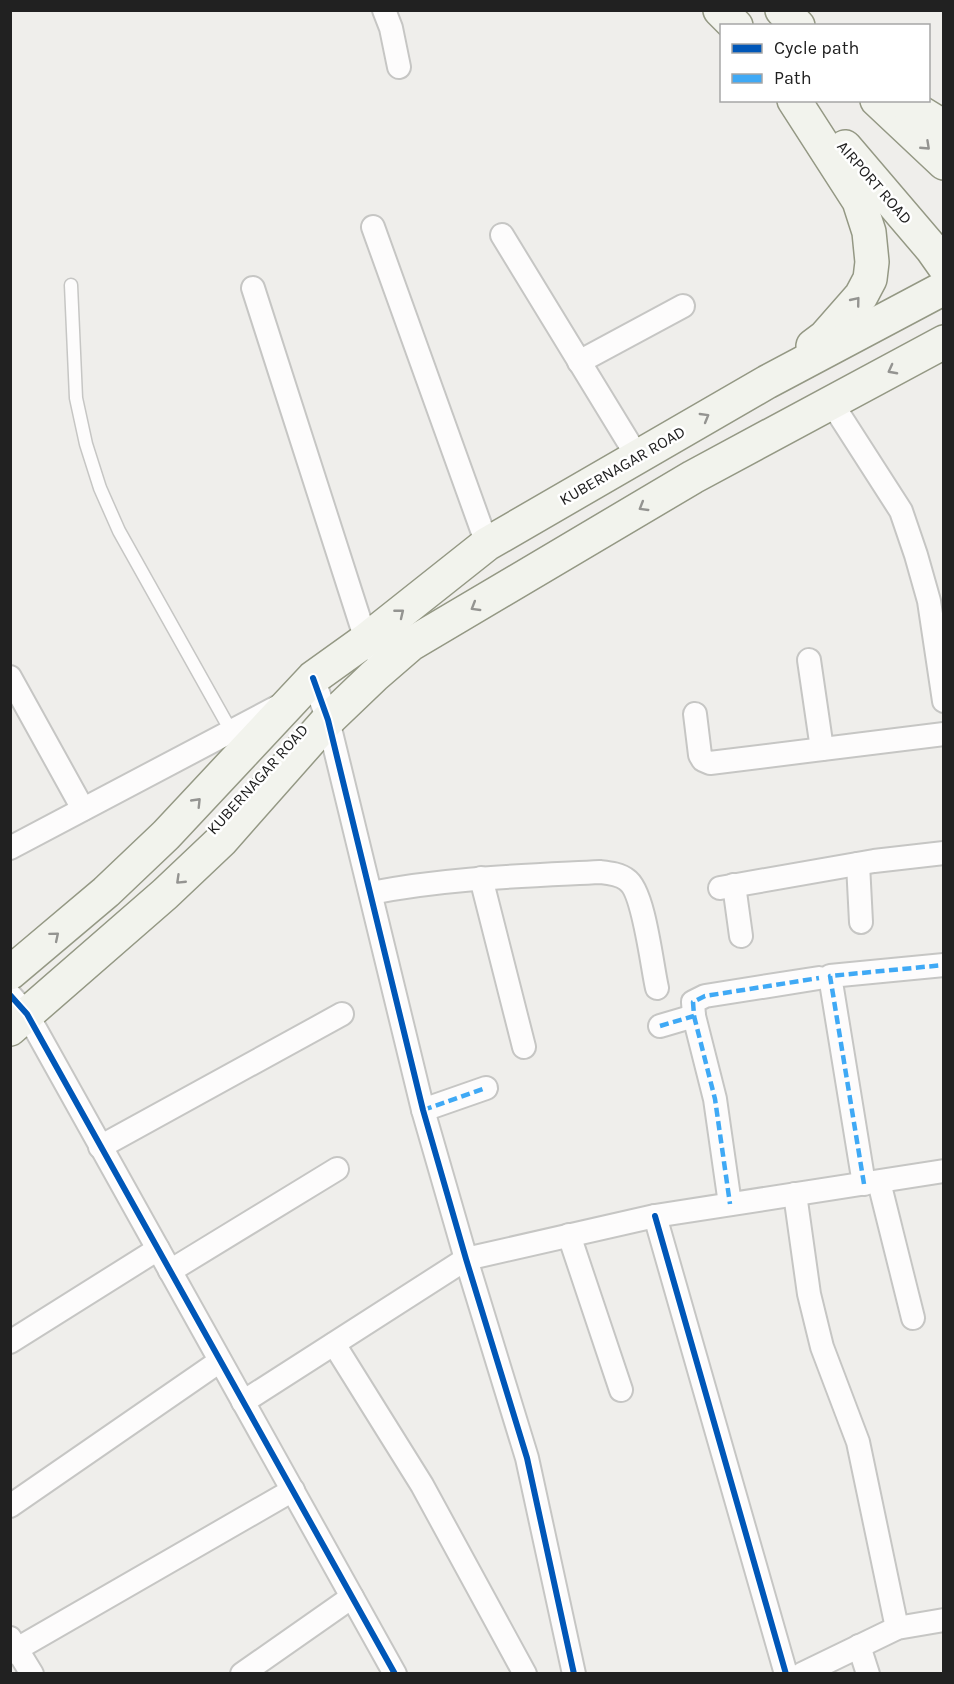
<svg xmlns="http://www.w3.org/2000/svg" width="954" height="1684" viewBox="0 0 954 1684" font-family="Karla,sans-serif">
  <rect width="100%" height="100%" fill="#efeeeb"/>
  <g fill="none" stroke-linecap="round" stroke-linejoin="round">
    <g stroke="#c6c6c4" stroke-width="15">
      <polyline id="lane" points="71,285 76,398 86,444 100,488 119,531 231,731"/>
    </g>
    <g stroke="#c6c6c4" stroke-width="26">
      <g id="street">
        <polyline points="384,10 391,28 399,67"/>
        <polyline points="373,227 487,544"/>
        <polyline points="502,235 637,456"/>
        <polyline points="253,288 366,640 373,650"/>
        <polyline points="579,362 683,306"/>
        <polyline points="831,402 901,511 916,555 929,601 944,701"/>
        <polyline points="809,660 822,749"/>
        <polyline points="10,677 83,809"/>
        <polyline points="313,678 328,720 423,1110 466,1259 527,1458 574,1674"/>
        <polyline points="695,714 700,755 703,760 710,763 944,734"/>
        <polyline points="10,848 277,707"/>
        <polyline points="858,864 861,922"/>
        <polyline points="481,878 524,1047"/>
        <polyline points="734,885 741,936"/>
        <polyline points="720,888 874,861 944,853"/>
        <path d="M 371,893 C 446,878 523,876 600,872 C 609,873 620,874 627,880 C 644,891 652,967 657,988"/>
        <polyline points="10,995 27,1014 395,1674"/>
        <polyline points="694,1016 715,1099 730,1204"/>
        <polyline points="660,1026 694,1016 693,1002 705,996 819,978"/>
        <polyline points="423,1110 486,1088"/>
        <polyline points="100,1147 342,1014"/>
        <polyline points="879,1182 913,1318"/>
        <polyline points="864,1184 830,976 944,965"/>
        <polyline points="795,1194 809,1294 822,1347 858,1442 897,1628"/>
        <polyline points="655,1216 786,1674"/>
        <polyline points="569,1235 621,1390"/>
        <polyline points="170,1271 337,1169"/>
        <polyline points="10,1342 158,1249"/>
        <polyline points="334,1344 422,1485 525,1674"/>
        <polyline points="243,1402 466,1259 655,1216 944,1171"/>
        <polyline points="10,1506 220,1361"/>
        <polyline points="10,1638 32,1674"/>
        <polyline points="859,1646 868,1674"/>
        <polyline points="10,1653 293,1490"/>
        <polyline points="242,1674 352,1597"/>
        <polyline points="802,1674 897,1628 944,1620"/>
      </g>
    </g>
    <g stroke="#949884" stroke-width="36">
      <g id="secondary">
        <polyline points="720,10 736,26"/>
        <polyline points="782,10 798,26"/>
        <polyline points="794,100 859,201 869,232 872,262 870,279 861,296 825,337 813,346"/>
        <polyline points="877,100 944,163"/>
        <polyline points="900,100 944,127"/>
        <polyline points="845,147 932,249 944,266"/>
        <polyline points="10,973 106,892 166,835 313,678 366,640 487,544 767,382 944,288"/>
        <polyline points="10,1029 165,894 221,841 328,720 374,676 411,644 693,477 944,342"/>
      </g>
    </g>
    <use href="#lane" stroke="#fdfcfc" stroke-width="12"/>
    <use href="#street" stroke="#fdfcfc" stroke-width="22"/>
    <use href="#secondary" stroke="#f2f3ed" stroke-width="33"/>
    <g stroke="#3fa9f5" stroke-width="4.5" stroke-dasharray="9 4.5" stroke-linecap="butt">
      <polyline points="694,1016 715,1099 730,1204"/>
      <polyline points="660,1026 694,1016 693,1002 705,996 819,978"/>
      <polyline points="423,1110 486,1088"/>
      <polyline points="864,1184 830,976 944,965"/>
    </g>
    <g stroke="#fff" stroke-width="10">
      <g id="cycleway">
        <polyline points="313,678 328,720 423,1110 466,1259 527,1458 574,1674"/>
        <polyline points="10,995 27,1014 395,1674"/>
        <polyline points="655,1216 786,1674"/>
      </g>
    </g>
    <use href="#cycleway" stroke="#0057b8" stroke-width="6"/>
  </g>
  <defs><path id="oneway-chevron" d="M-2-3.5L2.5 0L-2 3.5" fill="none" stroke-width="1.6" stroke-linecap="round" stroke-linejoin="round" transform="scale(1.5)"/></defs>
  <g stroke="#949491">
    <use href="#oneway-chevron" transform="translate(926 146) rotate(43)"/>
    <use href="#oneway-chevron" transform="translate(856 301) rotate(-51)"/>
    <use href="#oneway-chevron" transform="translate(892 370) rotate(152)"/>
    <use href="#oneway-chevron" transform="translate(705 417) rotate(-30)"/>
    <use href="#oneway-chevron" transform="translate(643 507) rotate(149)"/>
    <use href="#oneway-chevron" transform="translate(475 607) rotate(149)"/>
    <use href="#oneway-chevron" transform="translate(400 613) rotate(-39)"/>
    <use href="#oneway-chevron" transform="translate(197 802) rotate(-46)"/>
    <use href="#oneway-chevron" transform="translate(180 880) rotate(136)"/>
    <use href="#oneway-chevron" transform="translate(55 936) rotate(-40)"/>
  </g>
  <g text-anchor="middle" stroke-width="5" stroke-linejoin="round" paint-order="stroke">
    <g font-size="16" fill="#212121" stroke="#fff">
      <text transform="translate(875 182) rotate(49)" y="6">AIRPORT ROAD</text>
      <text transform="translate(622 465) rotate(-30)" y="6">KUBERNAGAR ROAD</text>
      <text transform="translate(257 779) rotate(-48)" y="6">KUBERNAGAR ROAD</text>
    </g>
  </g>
  <rect width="954" height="1684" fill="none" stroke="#212121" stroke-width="24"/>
  <rect x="720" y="24" width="210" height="78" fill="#ffffff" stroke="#a6a6a6" stroke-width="1.5"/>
  <rect x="732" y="44" width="30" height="9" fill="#0057b8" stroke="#a6a6a6" stroke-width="1.5"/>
  <text x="774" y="54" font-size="18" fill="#212121">Cycle path</text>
  <rect x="732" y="74" width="30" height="9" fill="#3fa9f5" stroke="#a6a6a6" stroke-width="1.5"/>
  <text x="774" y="84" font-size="18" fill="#212121">Path</text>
</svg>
